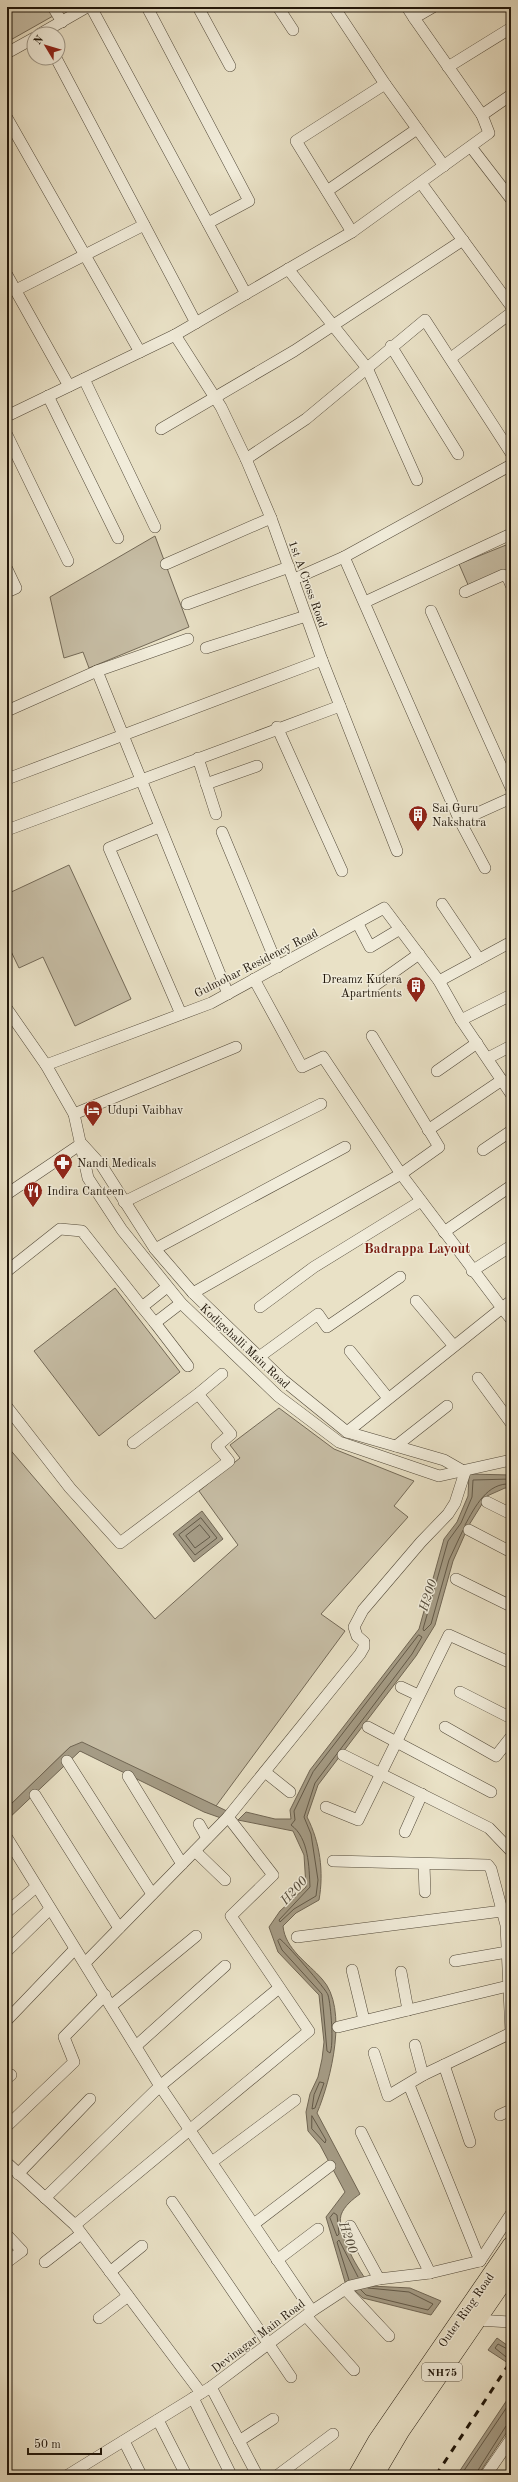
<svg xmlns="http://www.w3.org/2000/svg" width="518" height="2482" viewBox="0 0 518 2482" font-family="'Old Standard TT',serif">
  <rect width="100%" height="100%" fill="#e9e1c6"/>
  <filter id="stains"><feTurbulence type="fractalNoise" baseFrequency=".005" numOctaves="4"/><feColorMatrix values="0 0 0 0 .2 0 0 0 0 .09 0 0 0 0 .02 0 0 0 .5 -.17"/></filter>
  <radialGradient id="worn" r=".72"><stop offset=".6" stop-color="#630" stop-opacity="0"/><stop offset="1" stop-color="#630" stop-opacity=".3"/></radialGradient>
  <g fill="#c7bea6" stroke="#746a58">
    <polygon points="7,7 47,7 53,16 7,42"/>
    <polygon points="155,536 189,627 89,668 83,652 64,658 50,597"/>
    <polygon points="511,543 511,569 469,587 459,564"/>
    <polygon points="69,865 131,999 75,1026 43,957 19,968 7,943 7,894"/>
    <polygon points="115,1288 180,1372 99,1436 34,1351"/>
    <polygon points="279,1408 334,1449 414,1481 394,1506 408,1517 321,1614 345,1631 216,1806 156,1779 70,1747 7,1808 7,1446 155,1619 238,1545 199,1491 240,1458 230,1445"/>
  </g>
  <g fill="#a59c86" stroke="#706654">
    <path d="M 469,1474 L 511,1475 L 511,1488 L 505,1488 L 487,1496 L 469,1525 L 453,1561 L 435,1625 L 416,1656 L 318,1785 L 307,1817 C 320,1842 324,1872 319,1900 L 296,1913 L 283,1926 C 285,1949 308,1963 322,1979 C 349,2008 331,2080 317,2113 L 360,2194 C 353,2199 344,2206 341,2215 C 336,2233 359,2272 371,2286 L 410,2288 L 441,2301 L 431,2315 L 363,2298 L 345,2282 L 326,2217 L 345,2192 L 320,2145 L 308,2131 L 306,2112 L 310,2094 L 318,2077 L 322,2059 L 324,2042 L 319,1995 L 278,1952 L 269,1927 L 280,1911 L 306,1887 L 304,1855 L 293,1831 L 238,1820 L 246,1812 L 275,1819 L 291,1819 L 290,1810 L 310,1770 L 419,1629 L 444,1539 L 457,1522 L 468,1496 Z"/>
    <polygon points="202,1511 223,1539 194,1562 173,1534"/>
    <polygon points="82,1742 229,1812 221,1818 204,1812 80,1751 7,1820 7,1808 70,1747"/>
    <polygon points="497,2338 511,2348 511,2365 488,2350"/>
    <polygon points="511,2394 511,2426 478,2475 457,2475"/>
  </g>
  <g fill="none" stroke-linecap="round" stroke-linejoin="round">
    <g stroke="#625948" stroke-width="1">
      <polygon points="201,1518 217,1538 195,1555 179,1535"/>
      <polygon points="200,1525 210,1537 195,1548 186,1536"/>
      <path d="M 465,1525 C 475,1507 487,1482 511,1484"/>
      <polyline points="463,1530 449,1560 431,1624 424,1631 423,1629 448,1541 461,1523 472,1497 473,1480 511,1479"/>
      <path d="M 419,1635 L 422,1637 L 412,1654 L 315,1783 L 304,1817 L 311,1834 L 318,1880 L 316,1896 L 294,1909 L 280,1922 L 279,1920 L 310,1887 C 309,1867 309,1838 291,1825 L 295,1820 L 294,1811 L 313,1772 Z"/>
      <path d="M 280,1939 C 284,1941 327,1990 328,1995 C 331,2005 334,2045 330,2053 L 327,2051 L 322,1994 L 282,1950 L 278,1941 Z"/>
      <polygon points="320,2082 324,2083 315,2108 312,2109 314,2095"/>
      <polygon points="312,2116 326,2140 325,2143 312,2129"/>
      <polygon points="334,2213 337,2215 339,2234 337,2236 330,2218"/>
      <polyline points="349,2280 337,2242 339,2240 358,2277"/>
      <polyline points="361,2290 366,2295 428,2310 433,2304 409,2292 368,2288"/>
      <polyline points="511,2351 498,2344 495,2348 511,2361"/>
      <polyline points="461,2475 511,2401"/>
      <polyline points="475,2475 506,2426 511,2424"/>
    </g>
    <g stroke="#524939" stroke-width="12">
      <g id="minor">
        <polyline points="53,7 62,22"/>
        <polyline points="91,7 246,294"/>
        <polyline points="147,7 249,201 208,223"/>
        <polyline points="198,7 230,66"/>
        <polyline points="278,7 293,30"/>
        <polyline points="334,7 385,84 444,166"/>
        <polyline points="407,7 414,18 433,7"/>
        <polyline points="414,18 482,115"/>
        <polyline points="40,34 87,7"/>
        <polyline points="7,53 34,38"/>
        <polyline points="56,58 196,323"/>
        <polyline points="448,67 511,28"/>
        <polyline points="7,118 140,352"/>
        <polyline points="471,147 511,199"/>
        <polyline points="421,183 511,306"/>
        <polyline points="327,191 417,129"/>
        <polyline points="352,232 296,141 385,84"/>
        <polyline points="288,269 367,368 417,480"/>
        <polyline points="7,275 69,386"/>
        <polyline points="16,290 144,225"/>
        <polyline points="175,335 221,407 246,459 271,518 322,660 397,851"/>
        <polyline points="391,346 458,454"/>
        <polyline points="451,358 511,313"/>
        <polyline points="84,379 155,527"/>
        <polyline points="48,396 118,538"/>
        <polyline points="7,416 175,335 352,232 489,133 482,115 511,95"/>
        <polyline points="161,429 294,351 463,240"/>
        <polyline points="7,435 68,561"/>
        <polyline points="246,459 306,419 425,320 511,453"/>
        <polyline points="344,557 460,821 485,868"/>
        <polyline points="166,564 271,518"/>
        <polyline points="7,569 16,588 7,592"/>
        <polyline points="294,579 344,557 511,465"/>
        <polyline points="465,592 503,575 508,578 511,585"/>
        <polyline points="365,602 511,534"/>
        <polyline points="187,604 289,567"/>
        <polyline points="431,611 511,788"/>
        <polyline points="188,639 97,671 228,994"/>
        <polyline points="206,648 306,616"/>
        <polyline points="7,711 97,671"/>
        <polyline points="277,727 342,871"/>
        <polyline points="198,758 216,814"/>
        <polyline points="7,779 322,660"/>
        <polyline points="206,784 257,766"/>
        <polyline points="460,821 511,798"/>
        <polyline points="159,827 109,848 181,1014"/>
        <polyline points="7,830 340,706"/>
        <polyline points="222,832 278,967"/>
        <polyline points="442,904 479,959"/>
        <polyline points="358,924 370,947 400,929"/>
        <polyline points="254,979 302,1067 323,1057 401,1174 502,1308 347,1432"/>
        <polyline points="439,981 511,942"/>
        <polyline points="374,986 419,954"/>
        <polyline points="7,1009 46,1065 74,1114 88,1178 122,1230 181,1303 278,1396 339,1442 439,1476 511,1460"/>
        <polyline points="461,1020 511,995"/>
        <polyline points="488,1058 511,1046"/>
        <polyline points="46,1065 211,1003 384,908 439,981 461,1020 511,1094"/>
        <polyline points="437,1071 477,1043"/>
        <polyline points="74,1114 236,1047"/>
        <polyline points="428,1130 502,1080"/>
        <polyline points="82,1144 102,1166 155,1249 193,1293 283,1380 347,1432 444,1460 465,1472"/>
        <polyline points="483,1150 511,1131"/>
        <polyline points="7,1194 81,1144"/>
        <polyline points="124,1202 321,1104"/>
        <polyline points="444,1232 511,1186"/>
        <polyline points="155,1249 345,1147"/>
        <polyline points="7,1271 60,1229 82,1231 142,1307"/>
        <polyline points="472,1271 511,1246"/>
        <polyline points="167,1287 142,1307 155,1323 181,1303"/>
        <polyline points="193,1293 401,1174 439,1147 372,1036"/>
        <polyline points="416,1301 453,1345"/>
        <polyline points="511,1301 502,1308 511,1319"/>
        <polyline points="260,1307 314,1267 421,1201"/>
        <polyline points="155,1323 188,1366"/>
        <polyline points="350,1351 388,1398"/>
        <polyline points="259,1357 318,1314 327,1327 400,1277"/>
        <polyline points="478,1378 511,1423"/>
        <polyline points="7,1407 70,1488 120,1543 229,1461 217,1446 231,1434 198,1394 222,1374"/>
        <polyline points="133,1443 198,1394"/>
        <polyline points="396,1446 447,1406"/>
        <polyline points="487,1502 511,1514"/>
        <polyline points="469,1530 511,1552"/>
        <polyline points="456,1579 511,1606"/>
        <polyline points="401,1687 418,1695"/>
        <polyline points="460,1692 511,1718"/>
        <polyline points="368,1727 491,1792"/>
        <polyline points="445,1727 496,1756 511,1737"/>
        <polyline points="343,1755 489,1828 511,1851"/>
        <polyline points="67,1761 152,1894"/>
        <polyline points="265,1772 290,1792"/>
        <polyline points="128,1776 182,1864"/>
        <polyline points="35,1795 119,1928"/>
        <polyline points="326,1807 358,1820 449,1635 511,1663"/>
        <polyline points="199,1824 207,1838"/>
        <polyline points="405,1832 422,1794"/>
        <polyline points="7,1838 160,2086 312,2311"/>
        <polyline points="195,1851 225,1880"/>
        <polyline points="333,1861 488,1865 491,1869 506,1925 511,2033"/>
        <polyline points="424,1865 425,1892"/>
        <polyline points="7,1912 36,1887"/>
        <polyline points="297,1937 502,1911"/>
        <polyline points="7,1951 50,1909"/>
        <polyline points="455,1961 507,1952"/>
        <polyline points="85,1963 228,1817 360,1654 364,1647 364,1642 357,1636 354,1627 363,1610 421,1542 448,1514 455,1503 465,1472"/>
        <polyline points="352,1970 364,2020"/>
        <polyline points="401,1972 408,2010"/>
        <polyline points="111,2006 196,1936"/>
        <polyline points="7,2020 74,1950"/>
        <polyline points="338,2027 508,1986"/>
        <polyline points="415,2045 423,2075"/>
        <polyline points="136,2046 225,1966"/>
        <polyline points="374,2053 388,2096 423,2075 511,2033"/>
        <polyline points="444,2065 470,2142"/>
        <polyline points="7,2078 11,2075"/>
        <polyline points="409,2085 480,2261"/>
        <polyline points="500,2115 511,2110"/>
        <polyline points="7,2126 74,2062 64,2037 105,1995"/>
        <polyline points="361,2132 430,2273"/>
        <polyline points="212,2162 295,2100"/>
        <polyline points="7,2163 75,2225 201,2393"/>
        <polyline points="18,2174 90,2099"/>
        <polyline points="45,2198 160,2086 279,1988"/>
        <polyline points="172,2202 291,2377"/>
        <polyline points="254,2224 330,2166"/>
        <polyline points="75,2225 309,2031 231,1916 273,1875 228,1817"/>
        <polyline points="350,2226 379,2279"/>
        <polyline points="7,2235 22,2251 7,2262"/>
        <polyline points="277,2260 318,2229"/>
        <polyline points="480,2261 511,2214"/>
        <polyline points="45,2262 81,2234"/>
        <polyline points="110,2272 142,2246"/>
        <polyline points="345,2289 389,2336"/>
        <polyline points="306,2316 354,2370"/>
        <polyline points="99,2318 128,2296"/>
        <polyline points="477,2320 511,2322"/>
        <polyline points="211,2387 257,2475"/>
        <polyline points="193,2398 231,2475"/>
        <polyline points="158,2420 186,2475"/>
        <polyline points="124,2441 141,2475"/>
        <polyline points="239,2441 273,2419"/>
        <polyline points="68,2475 211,2387 312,2311 350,2286 379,2279 430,2273 480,2261"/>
        <polyline points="278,2475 333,2434"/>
        <polyline points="486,2475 511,2439"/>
      </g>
    </g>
    <g stroke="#20160a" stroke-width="18">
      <g id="highway">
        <polyline points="357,2475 377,2440 511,2245"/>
        <polyline points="375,2475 401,2431 511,2271"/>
      </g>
    </g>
    <use href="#minor" stroke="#f1ecda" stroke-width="11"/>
    <use href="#highway" stroke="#e9e1c6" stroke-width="17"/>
    <polyline stroke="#20160a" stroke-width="3" stroke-dasharray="7 7" stroke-linecap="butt" points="436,2475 511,2361"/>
  </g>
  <defs>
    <g id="building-pin" transform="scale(1)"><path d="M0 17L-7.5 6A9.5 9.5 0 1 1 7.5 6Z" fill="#8f2418" stroke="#f1ecda"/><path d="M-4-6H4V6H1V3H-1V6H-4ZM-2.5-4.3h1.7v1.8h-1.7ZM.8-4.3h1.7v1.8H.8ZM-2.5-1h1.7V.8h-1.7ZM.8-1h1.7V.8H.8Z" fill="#fff"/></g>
    <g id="hotel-pin" transform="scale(1)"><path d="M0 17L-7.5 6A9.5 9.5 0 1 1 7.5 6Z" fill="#8f2418" stroke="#f1ecda"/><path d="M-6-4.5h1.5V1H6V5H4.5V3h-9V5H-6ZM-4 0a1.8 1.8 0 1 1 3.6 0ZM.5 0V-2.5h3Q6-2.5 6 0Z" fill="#fff"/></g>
    <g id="pharmacy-pin" transform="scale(1)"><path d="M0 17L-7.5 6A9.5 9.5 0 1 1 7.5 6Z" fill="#8f2418" stroke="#f1ecda"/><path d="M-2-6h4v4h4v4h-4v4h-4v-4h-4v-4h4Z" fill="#fff"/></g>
    <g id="restaurant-pin" transform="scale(1)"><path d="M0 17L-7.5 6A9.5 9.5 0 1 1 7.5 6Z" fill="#8f2418" stroke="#f1ecda"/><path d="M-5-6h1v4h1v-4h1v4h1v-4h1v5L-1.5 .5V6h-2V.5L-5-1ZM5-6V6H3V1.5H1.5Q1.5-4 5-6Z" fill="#fff"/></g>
  </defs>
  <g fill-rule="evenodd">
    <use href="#building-pin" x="418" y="815"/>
    <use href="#building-pin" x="416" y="986"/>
    <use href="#hotel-pin" x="93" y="1110"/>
    <use href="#pharmacy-pin" x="63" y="1163"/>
    <use href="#restaurant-pin" x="33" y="1191"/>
  </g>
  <g text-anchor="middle" stroke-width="3" stroke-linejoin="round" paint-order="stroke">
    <rect fill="#f1ecda" stroke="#5f5648" stroke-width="1" x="422" y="2363" width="40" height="18" rx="3"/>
    <g font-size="11" font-weight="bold" fill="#20160a">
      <text x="442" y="2376">NH75</text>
    </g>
    <g font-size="12" fill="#20160a" stroke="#f1ecda">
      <text transform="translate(308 584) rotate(70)" y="4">1st A Cross Road</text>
      <text transform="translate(256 963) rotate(-27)" y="4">Gulmohar Residency Road</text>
      <text transform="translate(245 1346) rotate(43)" y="4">Kodigehalli Main Road</text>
      <text transform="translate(466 2310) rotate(-55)" y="4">Outer Ring Road</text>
      <text transform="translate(258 2336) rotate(-37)" y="4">Devinagar Main Road</text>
    </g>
    <g font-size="12" fill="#20160a" stroke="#f1ecda" text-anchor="start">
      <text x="432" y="812">Sai Guru<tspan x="432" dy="14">Nakshatra</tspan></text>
      <text x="402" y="983" text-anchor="end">Dreamz Kutera<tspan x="402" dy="14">Apartments</tspan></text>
      <text x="107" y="1114">Udupi Vaibhav</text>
      <text x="77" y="1167">Nandi Medicals</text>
      <text x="47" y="1195">Indira Canteen</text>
    </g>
    <g font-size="13" font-style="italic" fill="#554c3c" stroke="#f1ecda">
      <text transform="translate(427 1595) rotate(-73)" y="5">H200</text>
      <text transform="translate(293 1890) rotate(-48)" y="5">H200</text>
      <text transform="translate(349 2237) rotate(70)" y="5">H200</text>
    </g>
    <g font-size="14" font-weight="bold" fill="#7a1f14" stroke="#f1ecda">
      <text x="417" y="1253">Badrappa Layout</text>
    </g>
  </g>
  <rect width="518" height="2482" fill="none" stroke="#e9e1c6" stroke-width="24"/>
  <rect x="8" y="8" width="502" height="2466" fill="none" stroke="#20160a" stroke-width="2"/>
  <rect x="12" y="12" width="494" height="2458" fill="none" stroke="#20160a"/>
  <g transform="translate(46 46) rotate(308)"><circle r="19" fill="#f1ecda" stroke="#9d9687"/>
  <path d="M0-3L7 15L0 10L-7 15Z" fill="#8f2418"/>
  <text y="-6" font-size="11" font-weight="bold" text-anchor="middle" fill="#20160a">N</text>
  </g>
  <path d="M28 2448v6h73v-6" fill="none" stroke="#20160a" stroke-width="2"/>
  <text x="34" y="2448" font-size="12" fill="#20160a" stroke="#f1ecda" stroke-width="3" paint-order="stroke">50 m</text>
  <rect width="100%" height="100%" filter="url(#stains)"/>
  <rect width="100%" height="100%" fill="url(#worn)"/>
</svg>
